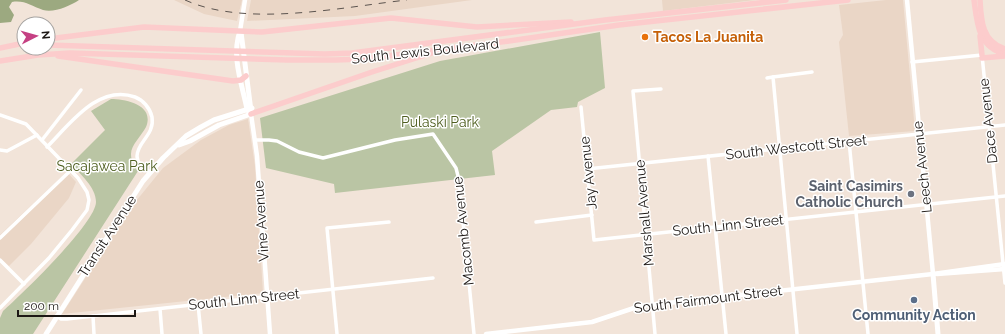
<svg xmlns="http://www.w3.org/2000/svg" width="1005" height="334" viewBox="0 0 1005 334" font-family="Raleway,sans-serif">
  <rect width="100%" height="100%" fill="#f2e4d9"/>
  <g fill="#ead6c6">
    <polygon points="174,0 242,0 237,21 204,14"/>
    <polygon points="251,0 472,0 355,16 247,21"/>
    <polygon points="662,0 755,0 663,11"/>
    <polygon points="886,0 903,0 915,131 849,136 839,42 843,35 839,5"/>
    <polygon points="248,119 255,166 263,293 62,314 132,206 163,168 201,140 229,125"/>
    <polygon points="67,172 76,182 69,198 31,244 9,266 0,258 0,235"/>
  </g>
  <g fill="#bac5a4">
    <polygon points="600,32 605,88 578,102 577,107 551,110 492,151 495,175 335,193 334,184 266,168 260,118 440,61"/>
    <path d="M 111,99 C 126,99 155,105 146,127 C 142,135 131,145 131,154 C 131,161 134,166 138,171 L 33,334 L 0,334 L 0,318 L 3,311 C 21,295 96,223 96,202 C 96,187 80,174 71,164 L 105,130 L 91,111 Z"/>
  </g>
  <path fill="#9ca980" d="M 0,0 L 79,0 C 70,6 54,13 43,10 C 31,6 25,0 12,2 L 9,7 L 14,15 L 11,22 L 0,23 Z"/>
  <g fill="none" stroke-linecap="round" stroke-linejoin="round">
    <g stroke="#fff" stroke-width="3.5">
      <polyline points="912,62 982,55 1005,283"/>
      <polyline points="767,78 773,77"/>
      <polyline points="581,107 594,240 1005,196"/>
      <polyline points="0,115 26,124 78,178 87,192 89,200 87,210 72,230 49,258 0,308"/>
      <polyline points="42,140 81,90"/>
      <polyline points="255,140 269,140 277,141 299,152 323,158 395,140 433,134 456,168 459,180 474,334"/>
      <polyline points="849,141 868,334"/>
      <path d="M 47,147 C 70,124 98,84 135,97 C 143,100 150,108 152,117 C 155,135 137,142 137,156 C 137,164 144,168 150,172"/>
      <polyline points="0,150 7,151 37,135"/>
      <polyline points="708,156 726,334"/>
      <polyline points="587,169 1005,125"/>
      <polyline points="536,222 592,215"/>
      <polyline points="0,238 70,171"/>
      <polyline points="0,260 24,284"/>
      <polyline points="198,304 201,334"/>
      <polyline points="160,309 162,334"/>
      <polyline points="56,316 61,319 67,319 433,278"/>
      <polyline points="93,316 94,334"/>
      <polyline points="337,334 327,228 389,222"/>
      <polyline points="655,334 633,91 661,89"/>
      <polyline points="797,334 773,77 812,72"/>
    </g>
    <g stroke="#fff" stroke-width="4.5">
      <polyline points="907,0 933,274"/>
      <polyline points="240,31 245,0"/>
      <polyline points="251,114 257,156 270,334"/>
      <polyline points="937,274 1005,269"/>
      <polyline points="486,334 592,322 640,306 933,274 1005,264"/>
    </g>
    <g stroke="#fff" stroke-width="5">
      <path d="M 240,31 C 231,56 242,84 247,109 L 249,112"/>
      <polyline points="241,32 251,111"/>
      <polyline points="179,145 190,141 219,125 251,114"/>
      <polyline points="933,274 938,334"/>
      <polyline points="46,334 143,181 163,158 186,136 201,127 214,120 252,108"/>
    </g>
    <g stroke="#fccccc" stroke-width="5.5">
      <path d="M 974,0 C 977,23 978,47 1005,54"/>
      <path d="M 980,0 C 981,20 982,42 1005,49"/>
      <polyline points="980,36 982,55"/>
      <polyline points="48,39 144,27 262,32 391,18 477,27 571,22"/>
      <polyline points="48,45 325,54 352,53 605,20 786,0"/>
      <polyline points="0,48 24,43"/>
      <polyline points="58,56 233,81 241,80 246,76"/>
      <polyline points="982,58 1005,56"/>
      <polyline points="0,61 38,55 70,53 287,60 336,60 363,59 509,41 619,25 848,0"/>
      <polyline points="251,114 372,72 432,53"/>
    </g>
    <path stroke="#5c544f" stroke-width="1" stroke-dasharray="7 7" stroke-linecap="butt" d="M 185,0 C 247,28 342,7 407,0"/>
  </g>
  <circle fill="#e8710a" stroke="#fff" stroke-width="1.5" cx="645" cy="37" r="4"/>
  <circle fill="#6b7280" stroke="#fff" stroke-width="1.5" cx="911" cy="194" r="4"/>
  <circle fill="#5c6f8a" stroke="#fff" stroke-width="1.5" cx="914" cy="300" r="4"/>
  <g text-anchor="middle" stroke-width="3" stroke-linejoin="round" paint-order="stroke">
    <g font-size="14" font-weight="bold" fill="#c56008" stroke="#fff" text-anchor="start">
      <text x="653" y="42">Tacos La Juanita</text>
    </g>
    <g font-size="14" fill="#1d1815" stroke="#fff">
      <text transform="translate(425 51) rotate(-6)" y="5">South Lewis Boulevard</text>
      <text transform="translate(988 121) rotate(-96)" y="5">Dace Avenue</text>
      <text transform="translate(796 147) rotate(-6)" y="5">South Westcott Street</text>
      <text transform="translate(922 167) rotate(-96)" y="5">Leech Avenue</text>
      <text transform="translate(588 173) rotate(-96)" y="5">Jay Avenue</text>
      <text transform="translate(644 213) rotate(-95)" y="5">Marshall Avenue</text>
      <text transform="translate(261 221) rotate(-94)" y="5">Vine Avenue</text>
      <text transform="translate(728 225) rotate(-6)" y="5">South Linn Street</text>
      <text transform="translate(463 231) rotate(-96)" y="5">Macomb Avenue</text>
      <text transform="translate(107 236) rotate(-57)" y="5">Transit Avenue</text>
      <text transform="translate(244 299) rotate(-6)" y="5">South Linn Street</text>
      <text transform="translate(708 299) rotate(-7)" y="5">South Fairmount Street</text>
    </g>
    <g font-size="14" fill="#4e5e1f" stroke="#fff">
      <text x="440" y="127">Pulaski Park</text>
      <text x="107" y="171">Sacajawea Park</text>
    </g>
    <g font-size="14" font-weight="bold" fill="#5b616d" stroke="#fff" text-anchor="end">
      <text x="903" y="191">Saint Casimirs<tspan x="903" dy="16">Catholic Church</tspan></text>
    </g>
    <g font-size="14" font-weight="bold" fill="#4e5e75" stroke="#fff">
      <text x="914" y="320">Community Action</text>
    </g>
  </g>
  <g transform="translate(36 36) rotate(84)"><circle r="19" fill="#ffffff" stroke="#a5a3a1"/>
  <path d="M0-3L7 15L0 10L-7 15Z" fill="#c54083"/>
  <text y="-6" font-size="11" font-weight="bold" text-anchor="middle" fill="#1d1815">N</text>
  </g>
  <path d="M18 310v6h117v-6" fill="none" stroke="#1d1815" stroke-width="2"/>
  <text x="24" y="310" font-size="12" fill="#1d1815" stroke="#ffffff" stroke-width="3" paint-order="stroke">200 m</text>
</svg>
